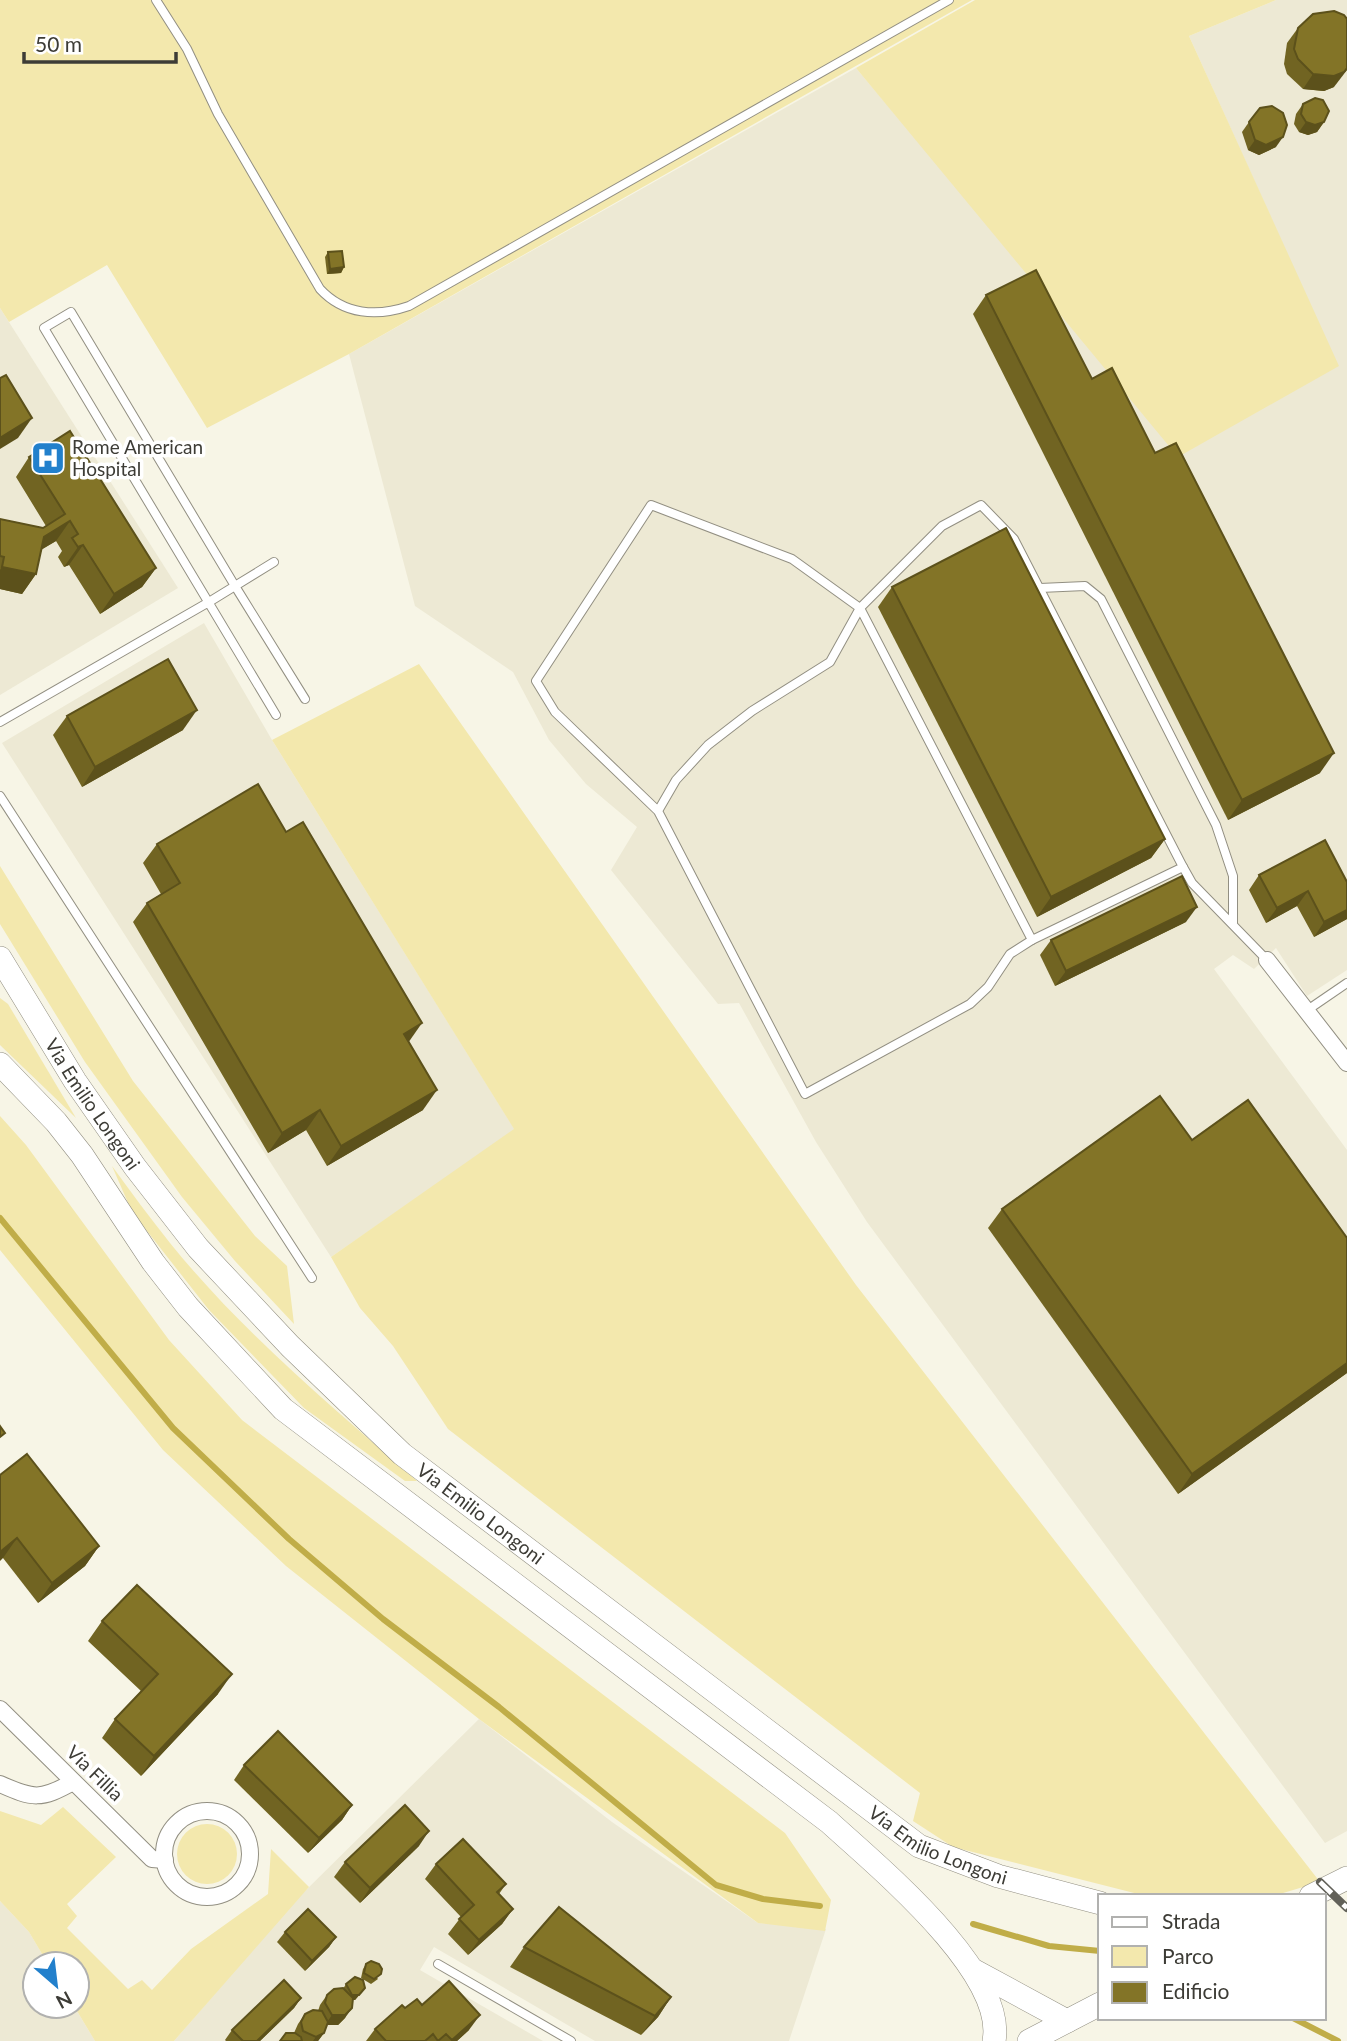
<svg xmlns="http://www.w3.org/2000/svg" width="1347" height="2041" viewBox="0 0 1347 2041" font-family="Lato,sans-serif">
  <rect width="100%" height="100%" fill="#f7f5e6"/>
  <g fill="#ede9d4">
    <polygon points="1276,0 1347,0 1347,970 1307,996 1276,948 1254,969 1233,955 1214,969 1347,1150 1347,1831 1325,1843 867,1222 816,1142 739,1003 718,1004 611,870 637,827 586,784 549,740 513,672 415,606 349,354 856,68 1004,244 1338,366 1189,36"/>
    <polygon points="0,308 178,588 0,695"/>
    <polygon points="204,623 272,740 515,1130 331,1257 2,743"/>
    <polygon points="479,1719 612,1822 758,1923 826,1929 789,2041 595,2041 434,1947 420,1970 543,2041 174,2041 297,1899"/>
    <polygon points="0,1901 29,1932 48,1964 35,1964 35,2006 74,2006 95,2041 0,2041"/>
  </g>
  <g fill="#f3e8ad">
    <polygon points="0,0 972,0 349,354 207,428 107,265 9,322 0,308"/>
    <polygon points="975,0 1276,0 1189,36 1339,366 1178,457 856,68"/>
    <polygon points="419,664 856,1285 1320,1882 1273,1896 1146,1896 953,1847 913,1821 920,1793 448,1429 393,1346 360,1308 331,1257 514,1129 272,740"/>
    <polygon points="0,866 133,1081 255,1236 287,1266 294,1324 235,1261 182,1197 85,1062 0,924"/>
    <polygon points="0,998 8,1004 76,1118 0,1045"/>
    <polygon points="0,1116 26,1145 169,1340 242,1420 785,1833 831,1900 825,1931 758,1923 479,1719 286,1566 163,1450 0,1250"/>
    <path d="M 112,1166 C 131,1192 150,1218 170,1243 C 242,1332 331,1406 417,1481 L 405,1481 L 304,1408 L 209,1310 L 132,1212 Z"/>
    <polygon points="63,1807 116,1857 67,1904 77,1916 67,1928 128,1989 142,1980 152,1990 191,1949 268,1894 271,1849 309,1887 174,2041 95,2041 74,2006 77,2006 77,1964 48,1964 29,1932 0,1901 0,1811 41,1825"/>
    <circle cx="207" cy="1854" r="30"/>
  </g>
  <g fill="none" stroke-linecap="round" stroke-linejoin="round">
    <g stroke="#c0ad48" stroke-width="6">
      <polyline points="0,1218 173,1428 289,1539 383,1619 499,1707 716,1885 763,1899 820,1906"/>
      <polyline points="973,1924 1049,1946 1100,1951"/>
      <polyline points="1293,2018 1338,2041"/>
    </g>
    <g stroke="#928f82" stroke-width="10">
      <g id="lane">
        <path d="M 156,0 L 187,49 L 218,114 L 320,289 C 344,315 377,317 409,306 L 949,0"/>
        <polygon points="981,505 1014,539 1183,867 1032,940 860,608 942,526"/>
        <polyline points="274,562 235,586 305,699"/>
        <polyline points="1040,588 1085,586 1101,599 1216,825 1233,876 1233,923"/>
        <polyline points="0,722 209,602 235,586 71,312 44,328 276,715"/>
        <polyline points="0,796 312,1278"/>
        <polyline points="658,811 555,712 536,681 651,505 792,559 860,608 830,662 752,711 708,745 676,780 658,811 805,1094 970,1004 988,987 1010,954 1032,940"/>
        <polyline points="1183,867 1192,883 1267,960"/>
        <polyline points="1306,1011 1347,983"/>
        <polyline points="438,1964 571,2041"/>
      </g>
    </g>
    <g stroke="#928f82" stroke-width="18">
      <g id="street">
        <polyline points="1267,960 1347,1063"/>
        <polyline points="0,1709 152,1859 165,1860"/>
        <path d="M 0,1784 C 33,1799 41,1800 73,1782"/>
        <circle cx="207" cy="1854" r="43"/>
      </g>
    </g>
    <g stroke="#928f82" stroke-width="24">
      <g id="secondary">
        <path id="s1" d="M 0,958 L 75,1081 L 135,1167 L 198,1248 L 290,1346 L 402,1454 L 919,1846 L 998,1876 L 1100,1903"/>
        <path d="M 0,1064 L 56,1122 L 82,1155 L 153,1262 L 188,1307 L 283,1409 L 829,1822 C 876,1865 1007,1972 994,2041"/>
        <polyline points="1311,1896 1347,1878"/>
        <polyline points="973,1970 1067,2021"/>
        <polyline points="1029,2041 1100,2004"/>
      </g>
    </g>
    <use href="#lane" stroke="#fff" stroke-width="8"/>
    <use href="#street" stroke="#fff" stroke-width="16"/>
    <use href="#secondary" stroke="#fff" stroke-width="23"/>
    <g stroke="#626159" stroke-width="8">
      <polyline id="rail" points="1320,1882 1347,1908"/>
    </g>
    <use href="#rail" stroke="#fff" stroke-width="5" stroke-dasharray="16" stroke-linecap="butt"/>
  </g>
  <g fill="#716422">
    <polygon points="1298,28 1334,87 1324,91 1303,89 1287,74 1284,64 1287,43"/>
    <polygon points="1303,104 1324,122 1317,132 1308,135 1299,132 1294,124 1296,114"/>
    <polygon points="1249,122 1276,147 1259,155 1248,150 1242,132"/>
    <polygon points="328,252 344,267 341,273 327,274 325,257"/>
    <polygon points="986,295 1092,379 1155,453 1320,773 1228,820 973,314"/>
    <polygon points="29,457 156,568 142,587 100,614 69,565 64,567 58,557 62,551 56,541 41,550 36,574 22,594 0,589 0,519 43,528 46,526 16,477"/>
    <polygon points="892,587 1165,839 1151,858 1037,917 878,607"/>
    <polygon points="67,716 183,730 82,787 53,735"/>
    <polygon points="157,844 409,1042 423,1110 327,1166 306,1130 268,1153 133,922 147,903 161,894 143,863"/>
    <polygon points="1259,875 1347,882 1347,919 1314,937 1297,906 1266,923 1249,890"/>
    <polygon points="1186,922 1055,986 1040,955 1051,940"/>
    <polygon points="1192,1140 1347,1373 1178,1494 988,1228 1002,1209"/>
    <polygon points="0,1475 99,1546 85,1566 38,1603 3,1558"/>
    <polygon points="102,1621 218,1694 141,1776 102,1738 115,1719 141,1691 88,1641"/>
    <polygon points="244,1765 352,1805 342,1820 308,1853 234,1780"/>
    <polygon points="419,1846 360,1903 334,1877 345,1862"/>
    <polygon points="436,1864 506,1884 499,1894 513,1909 502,1924 468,1955 448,1934 461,1917 425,1879"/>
    <polygon points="285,1932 336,1937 329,1947 305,1971 277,1942"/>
    <polygon points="524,1947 671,1997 658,2017 641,2035 510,1967"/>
    <polygon points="366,1964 378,1979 371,1984 361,1978 363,1969"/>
    <polygon points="346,1984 361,1993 355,2000 353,2000 345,2018 338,2025 327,2025 324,2033 318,2041 280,2041 294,2033 298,2024 305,2014 318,2011 320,2005 327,1995 343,1989"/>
    <polygon points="301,1998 294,2008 260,2041 226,2041 225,2040 232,2030"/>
    <polygon points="422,2005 469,2030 457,2041 366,2041 375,2029 405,2008"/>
  </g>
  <g fill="#5c511b">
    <polygon points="1347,68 1347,70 1334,87 1324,91 1303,89 1313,74"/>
    <polygon points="1306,122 1324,122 1317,132 1308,135 1299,132"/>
    <polygon points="1283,137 1276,147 1259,155 1248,150 1255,140"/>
    <polygon points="344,267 341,273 327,274 330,269"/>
    <polygon points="32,418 18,438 0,449 0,438"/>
    <polygon points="70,521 56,541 30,556 44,537"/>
    <polygon points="83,545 69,565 64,567 78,547"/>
    <polygon points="2,567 36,574 22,594 0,589 0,570"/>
    <polygon points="156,568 142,587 100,614 114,594"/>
    <polygon points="197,710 183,730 82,787 95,767"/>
    <polygon points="1334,753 1320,773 1228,820 1242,800"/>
    <polygon points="1165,839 1151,858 1037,917 1051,897"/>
    <polygon points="1308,891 1297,906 1266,923 1277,908"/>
    <polygon points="1197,907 1186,922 1055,986 1066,971"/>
    <polygon points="1347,910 1347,919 1314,937 1324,922"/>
    <polygon points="422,1023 408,1043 404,1034"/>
    <polygon points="437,1090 423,1110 327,1166 341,1146"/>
    <polygon points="320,1110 306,1130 268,1153 282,1133"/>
    <polygon points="1347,1363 1347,1373 1178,1494 1192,1474"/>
    <polygon points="17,1538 3,1558 0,1561 0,1552"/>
    <polygon points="99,1546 85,1566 38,1603 52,1583"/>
    <polygon points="232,1674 218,1694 141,1776 154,1756"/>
    <polygon points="352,1805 342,1820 308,1853 319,1838"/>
    <polygon points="429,1831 419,1846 360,1903 370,1888"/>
    <polygon points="513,1909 502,1924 468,1955 479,1940"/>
    <polygon points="336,1937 329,1947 305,1971 312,1961"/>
    <polygon points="365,1988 355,2000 349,2000 352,1995"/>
    <polygon points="671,1997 658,2017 641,2035 655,2016"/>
    <polygon points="301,1998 294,2008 260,2041 257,2041"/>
    <polygon points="352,2008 345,2018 338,2025 325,2025 332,2015"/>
    <polygon points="480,2015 469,2030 457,2041 451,2041"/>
    <polygon points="324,2033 318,2041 313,2041 316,2037"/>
  </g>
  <g fill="#837427" stroke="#5c511b" stroke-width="2">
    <polygon points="1334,11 1344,15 1347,19 1347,68 1344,72 1334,76 1313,74 1298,59 1294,49 1298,28 1313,14"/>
    <polygon points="1315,98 1323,100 1329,111 1324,122 1315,125 1306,122 1301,114 1303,104"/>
    <polygon points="1272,106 1283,113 1287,125 1283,137 1266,145 1255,140 1249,122 1260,108"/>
    <polygon points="342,251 344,267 330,269 328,252"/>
    <polygon points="1036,270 1092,379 1112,368 1155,453 1176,443 1334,753 1242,800 986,295"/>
    <polygon points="6,375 32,418 0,438 0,378"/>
    <polygon points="70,431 156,568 114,594 83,545 78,547 72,538 78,534 70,521 44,537 36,574 2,567 4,557 0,556 0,519 43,528 65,514 29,457"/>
    <polygon points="1006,528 1165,839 1051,897 892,587"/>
    <polygon points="168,659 197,710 95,767 67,716"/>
    <polygon points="258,784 286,832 303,822 422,1023 404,1034 437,1090 341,1146 320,1110 282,1133 147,903 180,883 157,844"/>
    <polygon points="1325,840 1347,882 1347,910 1324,922 1308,891 1277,908 1259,875"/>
    <polygon points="1182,876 1197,907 1066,971 1051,940"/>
    <polygon points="1160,1096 1192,1140 1248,1100 1347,1238 1347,1363 1192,1474 1002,1209"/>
    <polygon points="0,1426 5,1433 0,1437"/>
    <polygon points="27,1454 99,1546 52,1583 17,1538 0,1552 0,1475"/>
    <polygon points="137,1585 232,1674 154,1756 115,1719 158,1674 102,1621"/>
    <polygon points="278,1731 352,1805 319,1838 244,1765"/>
    <polygon points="405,1805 429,1831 370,1888 345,1862"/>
    <polygon points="463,1839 506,1884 497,1892 513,1909 479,1940 459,1919 474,1905 436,1864"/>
    <polygon points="559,1907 671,1997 655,2016 524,1947"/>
    <polygon points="308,1909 336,1937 312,1961 285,1932"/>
    <polygon points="371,1961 379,1964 382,1969 381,1974 374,1979 364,1973 366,1964"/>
    <polygon points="355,1977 363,1980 365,1988 359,1995 352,1995 346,1984"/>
    <polygon points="284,1980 301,1998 257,2041 243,2041 232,2030"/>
    <polygon points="449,1981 480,2015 452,2040 446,2034 438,2041 433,2034 425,2041 386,2041 375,2029 402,2005 405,2008 417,1999 422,2005"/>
    <polygon points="343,1988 353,1998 352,2008 345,2015 332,2015 325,2003 327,1995 334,1989"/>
    <polygon points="313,2010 322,2011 328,2022 324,2033 316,2037 303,2031 301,2022 305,2014"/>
    <polygon points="286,2033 295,2033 301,2037 302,2041 280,2041"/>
  </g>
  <defs>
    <g id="hospital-square" transform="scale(1.75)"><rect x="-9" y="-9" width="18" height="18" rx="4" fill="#2280cc" stroke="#fff"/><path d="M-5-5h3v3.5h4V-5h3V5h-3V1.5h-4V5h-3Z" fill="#fff"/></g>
  </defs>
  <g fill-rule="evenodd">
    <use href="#hospital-square" x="48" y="458"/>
  </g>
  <g text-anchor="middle" stroke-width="7" stroke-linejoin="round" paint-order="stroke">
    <g font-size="19" fill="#3d3c36" stroke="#fff" text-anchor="start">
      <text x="72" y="454">Rome American<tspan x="72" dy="22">Hospital</tspan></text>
    </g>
    <g font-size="19" fill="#3d3c36" stroke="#fff">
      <text dy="7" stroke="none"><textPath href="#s1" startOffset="173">Via Emilio Longoni</textPath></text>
      <text dy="7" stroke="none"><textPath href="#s1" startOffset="740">Via Emilio Longoni</textPath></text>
      <text transform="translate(95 1773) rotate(44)" y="7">Via Fillia</text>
      <text dy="7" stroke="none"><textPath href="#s1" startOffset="1307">Via Emilio Longoni</textPath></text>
    </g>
  </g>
  <rect x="1098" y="1894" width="228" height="126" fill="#ffffff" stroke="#b1b1af" stroke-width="2"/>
  <rect x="1112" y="1917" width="35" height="10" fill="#ffffff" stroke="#b1b1af" stroke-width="2"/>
  <text x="1162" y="1929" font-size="21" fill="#3d3c36">Strada</text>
  <rect x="1112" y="1946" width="35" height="21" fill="#f3e8ad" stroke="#b1b1af" stroke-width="2"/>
  <text x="1162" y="1964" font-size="21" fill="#3d3c36">Parco</text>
  <rect x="1112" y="1982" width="35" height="21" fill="#837427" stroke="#b1b1af" stroke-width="2"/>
  <text x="1162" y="1999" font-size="21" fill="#3d3c36">Edificio</text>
  <g transform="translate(56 1985) rotate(152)"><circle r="33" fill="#ffffff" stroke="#b1b1af" stroke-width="2"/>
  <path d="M0-5L12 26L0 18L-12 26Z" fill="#2280cc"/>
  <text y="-10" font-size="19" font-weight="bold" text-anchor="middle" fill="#3d3c36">N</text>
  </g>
  <path d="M24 52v10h152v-10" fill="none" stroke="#3d3c36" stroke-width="3.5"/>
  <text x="35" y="52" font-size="21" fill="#3d3c36" stroke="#ffffff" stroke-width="5" paint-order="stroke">50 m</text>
</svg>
